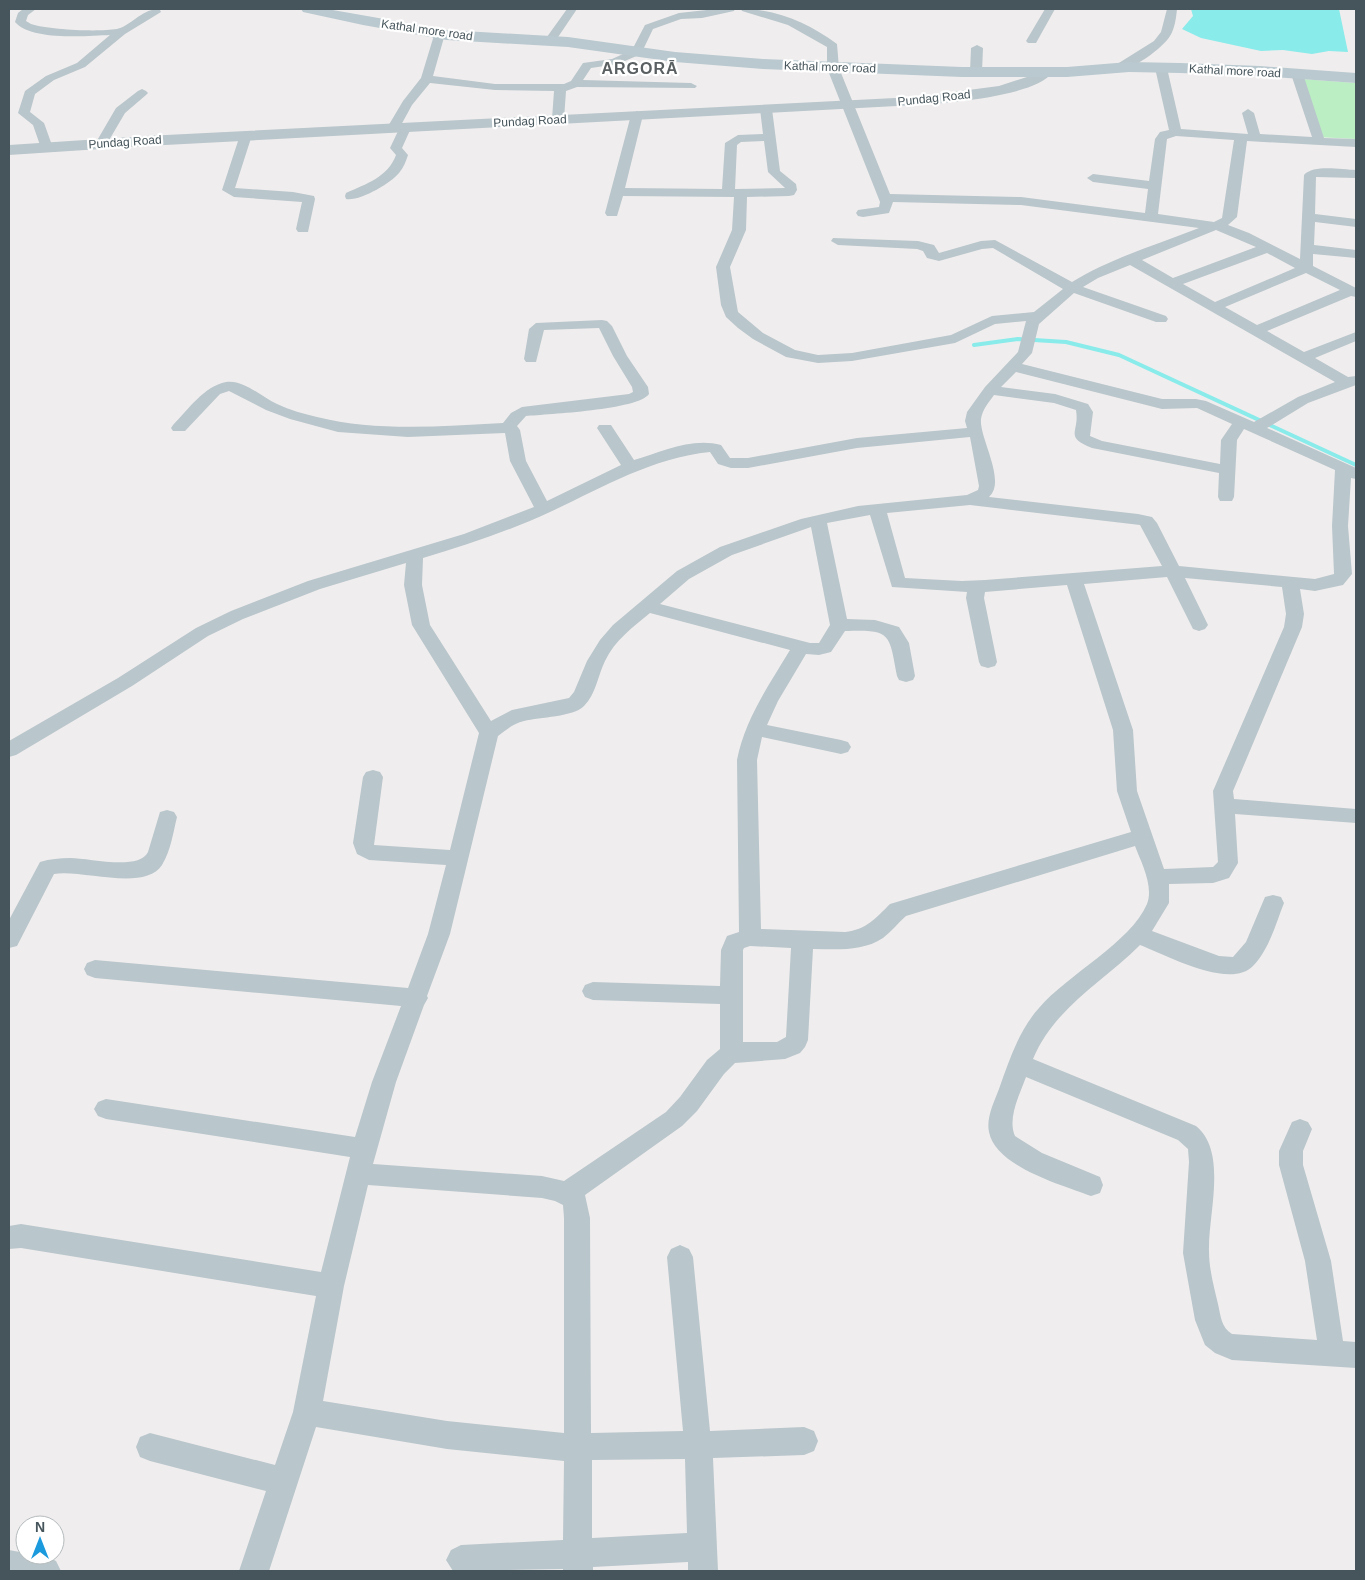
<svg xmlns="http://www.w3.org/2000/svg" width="1365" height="1580" viewBox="0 0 1365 1580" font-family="Arial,sans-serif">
  <rect width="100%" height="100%" fill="#f0edee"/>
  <polygon fill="#bceec4" points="1302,79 1356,83 1356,139 1316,137"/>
  <polygon fill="#89ebea" points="1191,9 1339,9 1348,52 1329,51 1312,54 1283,50 1261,51 1201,38 1182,29 1193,16"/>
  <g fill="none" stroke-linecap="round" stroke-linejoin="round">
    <polyline stroke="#89ebea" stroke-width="4" points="974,345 1018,339 1066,342 1119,355 1356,465"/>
    <g fill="#b9c6cb" fill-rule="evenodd">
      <path d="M 23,9 L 36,9 L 28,15 L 26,21 L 31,24 C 50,30 98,32 117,29 C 131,26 145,6 160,10 L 161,12 L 125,34 L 85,67 L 54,80 L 35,94 L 30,112 L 44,123 L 53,148 L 47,152 L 41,148 L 33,125 L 18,113 L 25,91 L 46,76 L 77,63 L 110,35 C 87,36 31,41 15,22 L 18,13 Z"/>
      <polygon points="567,9 577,9 554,43 546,43 544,41"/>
      <path d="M 716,9 L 735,9 L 734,11 L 702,18 L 681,19 L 653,29 L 641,54 L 618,64 L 591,68 L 583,80 L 691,83 L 697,86 L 695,88 L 577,87 L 566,91 L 564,119 L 558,123 L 552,119 L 554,91 L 495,90 L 430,83 L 412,105 L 400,127 L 405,124 L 411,128 L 402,148 L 408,155 C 406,161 404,167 399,173 C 391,183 359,202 346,199 L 345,196 L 346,193 C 366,184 388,177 396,155 L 390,148 L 399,129 L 393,132 L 387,128 L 403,101 L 421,78 L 435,32 L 439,31 L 445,34 L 433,76 L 495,84 L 564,84 L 571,81 L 583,63 L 612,59 L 632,50 L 645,25 L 679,13 Z"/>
      <path d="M 741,9 C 777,9 808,23 837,44 L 839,68 L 890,194 L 1021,197 L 1145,213 L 1148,189 L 1093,182 L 1087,178 L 1093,174 L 1149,181 L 1155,139 L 1160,132 L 1169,130 L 1155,68 L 1161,65 L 1167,68 L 1181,129 L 1248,134 L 1242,113 L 1248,109 L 1254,113 L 1260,134 L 1312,137 L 1291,74 L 1297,71 L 1303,74 L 1324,138 L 1356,139 L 1356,147 L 1247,141 L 1237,217 L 1228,225 L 1249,233 L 1300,259 L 1304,175 C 1314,164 1342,170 1356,170 L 1356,178 L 1316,177 L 1315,214 L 1356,219 L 1356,227 L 1315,222 L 1314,245 L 1356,250 L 1356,258 L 1313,254 L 1313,266 L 1356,288 L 1356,297 L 1351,296 L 1267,331 L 1304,352 L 1356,332 L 1356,341 L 1315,358 L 1348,377 L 1356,376 L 1356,385 L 1308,403 L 1267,428 L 1356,468 L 1356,479 L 1351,478 L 1348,526 L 1352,574 L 1343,585 L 1315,591 L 1300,589 L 1304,614 L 1302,627 L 1233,791 L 1234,799 L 1356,809 L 1356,823 L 1235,814 L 1238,863 L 1229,878 L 1213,883 L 1169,884 L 1169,903 L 1152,931 L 1219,956 L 1233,957 L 1246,942 L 1265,897 L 1273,895 L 1281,897 L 1284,903 C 1276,923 1269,950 1253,966 C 1230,990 1166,955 1140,945 C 1103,982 1054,1008 1033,1059 L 1196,1126 C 1228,1152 1208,1214 1209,1251 C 1209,1269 1214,1287 1218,1304 C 1221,1317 1221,1327 1232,1334 L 1317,1340 L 1305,1261 L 1279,1165 L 1279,1151 L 1292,1122 L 1300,1119 L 1308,1122 L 1312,1129 L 1303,1151 L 1303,1165 L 1331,1261 L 1343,1341 L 1356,1342 L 1356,1368 L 1232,1360 L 1215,1353 L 1205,1345 L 1195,1320 L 1183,1253 L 1189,1162 L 1188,1149 L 1178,1140 L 1026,1077 C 1020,1094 1007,1118 1015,1136 L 1042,1153 L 1100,1177 L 1103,1185 L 1100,1193 L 1091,1196 C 1062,1185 996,1167 989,1132 C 986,1118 994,1102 999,1089 C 1009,1061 1019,1030 1039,1008 C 1067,975 1131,942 1147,904 C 1154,886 1141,862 1135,846 L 906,916 C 898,923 891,932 883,938 C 862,952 836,949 813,949 L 808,1040 L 805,1047 L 800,1053 L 785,1059 L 735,1063 L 724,1074 L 697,1111 L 682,1126 L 585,1195 L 590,1218 L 591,1433 L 683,1431 L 667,1257 L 671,1249 L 680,1245 L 689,1249 L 693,1257 L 710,1431 L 804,1427 L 814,1431 L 818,1441 L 814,1451 L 804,1455 L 713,1458 L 718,1571 L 688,1571 L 688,1562 L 593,1567 L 593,1571 L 563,1571 L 563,1569 L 453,1571 L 446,1560 L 451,1550 L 461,1545 L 563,1540 L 564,1461 L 447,1449 L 316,1427 L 269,1571 L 239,1571 L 266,1491 L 150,1461 L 140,1457 L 136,1447 L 140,1437 L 150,1433 L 275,1465 L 293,1412 L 316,1296 L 21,1248 L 9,1249 L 9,1226 L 21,1224 L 321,1272 L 350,1157 L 106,1119 L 98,1116 L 94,1109 L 98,1102 L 106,1099 L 355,1137 L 372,1082 L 401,1006 L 95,978 L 87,975 L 84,969 L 87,963 L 95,960 L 408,988 L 428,934 L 446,865 L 369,860 L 357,854 L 353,843 L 363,777 L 366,772 L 373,770 L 380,772 L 383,777 L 374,845 L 450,850 L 479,733 L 412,625 L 404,585 L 406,563 L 320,589 L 243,619 L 208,636 L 132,686 L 16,755 L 9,757 L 9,741 L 118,678 L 196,628 L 231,611 L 308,581 L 464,534 L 534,507 L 510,461 L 505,433 L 408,437 L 338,432 L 290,419 L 266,410 L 229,391 L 220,394 L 185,431 L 173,431 L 171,428 L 173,425 C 188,410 204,386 226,382 C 243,379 262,397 277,404 C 290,410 304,414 317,417 C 377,432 442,426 503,423 L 511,413 L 522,407 L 629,394 L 633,392 L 632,387 L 613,356 L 599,328 L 544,330 L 536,362 L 526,362 L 524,359 L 529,329 L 536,323 L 602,320 L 607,321 L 612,326 L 627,356 L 648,387 L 649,394 C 638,410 548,414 526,416 L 517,426 L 520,430 L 526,461 L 547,501 L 621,465 L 597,428 L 599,425 L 611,425 L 634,460 C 661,452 692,437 721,445 L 730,458 L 748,458 L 857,438 L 967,428 L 965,421 L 967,412 L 985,387 L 1018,352 L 1026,321 L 995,324 L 955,343 L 852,361 L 818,363 L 786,357 L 753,339 L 738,328 L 726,317 L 721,305 L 716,267 L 732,230 L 734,197 L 623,196 L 617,216 L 607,216 L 605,213 L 631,115 L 637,111 L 643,115 L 625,188 L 722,189 L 725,143 L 738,135 L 763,134 L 760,109 L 766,105 L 772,109 L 780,171 L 796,184 L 797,190 L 794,195 L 789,196 L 747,197 L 746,230 L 730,267 L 738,312 L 763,333 L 795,350 L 818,355 L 852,353 L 951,335 L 992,316 L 1034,312 L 1063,289 L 993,248 L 982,249 L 939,261 L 927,258 L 923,251 L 917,249 L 838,245 L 831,241 L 833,238 L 918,241 L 934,245 L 939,253 L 981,241 L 995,240 L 1072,282 C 1111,258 1156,245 1199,228 L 1021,205 L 893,202 L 889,213 L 863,217 L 858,216 L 856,213 L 858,210 L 879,207 L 880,202 L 827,68 L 827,47 L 788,25 L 742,11 ZM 1176,136 L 1234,140 L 1222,218 L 1214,222 L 1158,214 L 1167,139 ZM 764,141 L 768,172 L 785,188 L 735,189 L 737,145 L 741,142 ZM 1216,230 L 1256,247 L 1173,278 L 1142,260 ZM 1267,253 L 1295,268 L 1215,302 L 1183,284 ZM 1130,265 L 1335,382 L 1298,397 L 1254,422 L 1206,401 L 1196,399 L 1162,399 L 1022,364 L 1032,353 L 1039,324 L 1074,293 L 1156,322 L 1166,322 L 1168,319 L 1166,316 L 1083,287 L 1098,278 ZM 1306,273 L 1340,290 L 1257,325 L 1225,307 ZM 1016,372 L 1162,409 L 1197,408 L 1232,424 L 1221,440 L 1220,464 L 1102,441 L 1090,436 L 1093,412 L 1088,404 L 1055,394 L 1001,387 ZM 994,395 L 1054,403 L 1076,410 C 1080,433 1063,436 1092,448 L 1219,473 L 1218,497 L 1220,501 L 1232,501 L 1234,497 L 1237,440 L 1244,429 L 1335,470 L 1332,526 L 1334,574 L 1315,579 L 1179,566 L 1157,523 L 1152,517 L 1138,514 L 989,497 C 1007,481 979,438 981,419 C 982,410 989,402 994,395 ZM 970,437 L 979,486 L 978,490 L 967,495 L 858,506 L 801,519 L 720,547 L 677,571 L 613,625 L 600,640 L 587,661 L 574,692 L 569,698 L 512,710 L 491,721 L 430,625 L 422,585 L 423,558 C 466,545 509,531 550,512 C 602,488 651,458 710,452 L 718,464 L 731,468 L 748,468 L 857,448 ZM 970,505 L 1140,525 L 1162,566 L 985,580 L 962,581 L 905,578 L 887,513 ZM 870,515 L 892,587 L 967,592 L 966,598 L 979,662 L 981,666 L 988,668 L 995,666 L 997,662 L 984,598 L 985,592 L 1067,585 L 1113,730 L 1117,791 L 1131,832 L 890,904 C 876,918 866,930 845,932 L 761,929 L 757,760 L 762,737 L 841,754 L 848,752 L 851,747 L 848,742 L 841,740 L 767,725 L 778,701 L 806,654 L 819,655 L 831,652 L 845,631 C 892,629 889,634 897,676 L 899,680 L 906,682 L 913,680 L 915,676 L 909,643 L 899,627 L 875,620 L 847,619 L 827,523 ZM 811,527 L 830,625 L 819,643 L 810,643 L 660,604 L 689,579 L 732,555 ZM 1167,577 L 1193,629 L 1199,631 L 1205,629 L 1208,625 L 1185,578 L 1282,587 L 1286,614 L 1284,627 L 1213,791 L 1218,862 L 1213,867 L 1164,869 L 1137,791 L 1133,730 L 1084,584 ZM 650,613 L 790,650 C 769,685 745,719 737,760 L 739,932 L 727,936 L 721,950 L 720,986 L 593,982 L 585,985 L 582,991 L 585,997 L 593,1000 L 720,1004 L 720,1049 L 707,1060 L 680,1097 L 666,1112 L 564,1181 L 542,1176 L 373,1164 L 396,1082 L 424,1005 L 428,998 L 427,996 L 450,934 L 498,736 C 506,730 514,723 524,721 C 540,717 573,717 584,706 C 596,694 598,675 605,661 C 615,640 633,627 650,613 ZM 750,946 L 791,948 L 786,1037 L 777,1042 L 743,1042 L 743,950 L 744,948 ZM 368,1185 L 542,1198 L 555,1201 L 563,1205 L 564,1218 L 564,1433 L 447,1421 L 323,1401 L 344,1286 ZM 685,1459 L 687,1533 L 592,1538 L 592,1460 Z"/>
      <polygon points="1045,9 1055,9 1036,43 1028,43 1026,41"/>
      <path d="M 1167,9 L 1177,9 C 1176,18 1175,28 1170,36 C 1163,48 1128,74 1114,70 L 1112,68 L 1114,66 L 1154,41 L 1161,32 Z"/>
      <polygon points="977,45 983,48 982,72 976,75 970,72 971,48"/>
      <polygon points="142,89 146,91 148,93 146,95 125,113 105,147 97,147 95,144 116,108 138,91"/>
      <polygon points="246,131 252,135 235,188 293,192 314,196 315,199 308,232 298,232 296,229 302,202 234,197 222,190 240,135"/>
      <path d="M 167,810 L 174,812 L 177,817 C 173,833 171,850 162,865 C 145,892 81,869 54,874 L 17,946 L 9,948 L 9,920 L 40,862 C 50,859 60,858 70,858 C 89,858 139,871 148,852 L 160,812 Z"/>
      <polygon points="9,1550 25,1553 25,1555 46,1556 56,1561 61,1571 9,1571"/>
    </g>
    <path fill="#b9c6cb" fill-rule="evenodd" d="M 1046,68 L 1051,69 L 1053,72 C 1035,97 945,103 915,105 L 146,146 L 9,155 L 9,145 L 146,136 L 915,97 L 999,86 L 1030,76 Z"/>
    <polygon fill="#b9c9cf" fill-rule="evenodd" points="301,9 327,9 447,30 568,37 675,52 763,59 962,67 1067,67 1129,62 1180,63 1260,66 1356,73 1356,83 1260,76 1180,73 1129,72 1067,77 962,77 763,69 675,62 568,47 447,40 363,25 303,12"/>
  </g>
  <g text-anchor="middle" stroke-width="4.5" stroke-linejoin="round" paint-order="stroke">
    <g font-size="12" fill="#46555b" stroke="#fff">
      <text transform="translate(427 30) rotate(8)" y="4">Kathal more road</text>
      <text transform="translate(830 67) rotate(2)" y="4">Kathal more road</text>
      <text transform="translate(1235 71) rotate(3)" y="4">Kathal more road</text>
      <text transform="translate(934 98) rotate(-6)" y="4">Pundag Road</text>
      <text transform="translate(530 121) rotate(-3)" y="4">Pundag Road</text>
      <text transform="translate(125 142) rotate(-4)" y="4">Pundag Road</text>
    </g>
    <g font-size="16" font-weight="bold" letter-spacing="1" fill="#5a6062" stroke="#fff">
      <text x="640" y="74">ARGORĀ</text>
    </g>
  </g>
  <rect width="1365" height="1580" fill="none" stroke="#46555b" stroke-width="20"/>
  <g transform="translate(40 1540)"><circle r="24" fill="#ffffff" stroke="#b5bbbd"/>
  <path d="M0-4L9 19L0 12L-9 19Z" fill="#1b9add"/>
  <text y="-8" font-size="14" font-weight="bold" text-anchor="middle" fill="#46555b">N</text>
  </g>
</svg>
